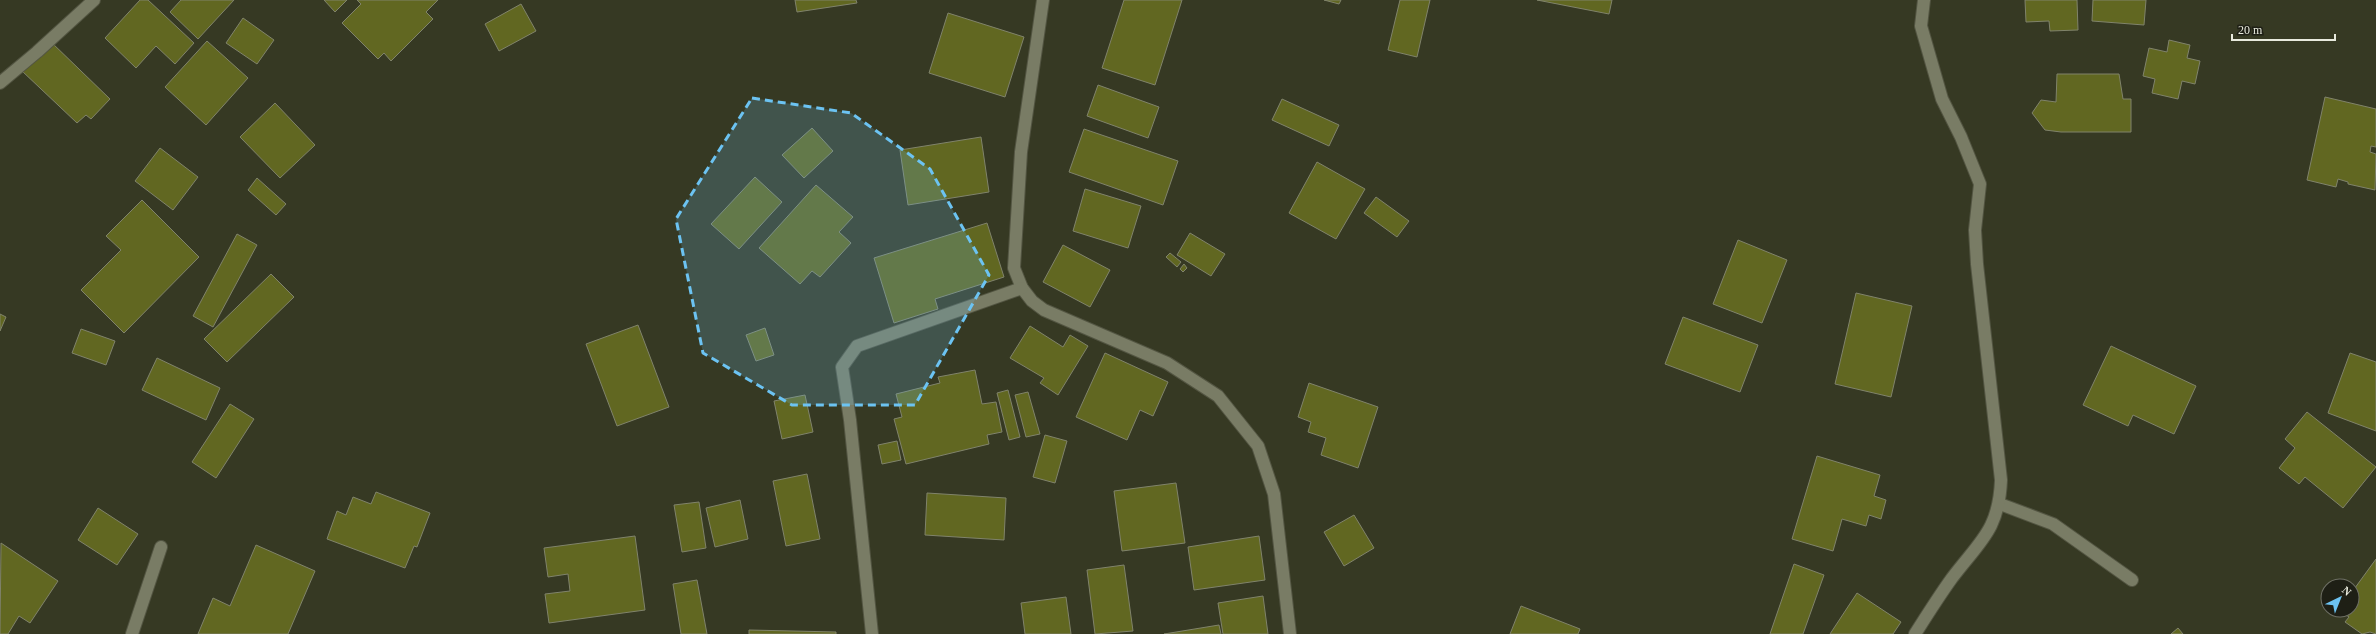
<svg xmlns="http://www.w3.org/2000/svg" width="2376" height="634" viewBox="0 0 2376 634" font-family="Georgia,serif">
  <rect width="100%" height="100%" fill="#363923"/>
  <g fill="#616721" stroke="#80836b">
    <polygon points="140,0 148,0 194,43 175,64 156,46 136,68 105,38"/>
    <polygon points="181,0 234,0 198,39 170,12"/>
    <polygon points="324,0 347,0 335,12"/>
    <polygon points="357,0 438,0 426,12 433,19 391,61 384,53 378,59 342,23 361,4"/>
    <polygon points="795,0 856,0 857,3 797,12"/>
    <polygon points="1124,0 1182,0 1155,85 1102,68"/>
    <polygon points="1324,0 1341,0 1339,4"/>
    <polygon points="1400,0 1430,0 1417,57 1388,50"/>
    <polygon points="1537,0 1612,0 1609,14"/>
    <polygon points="2025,0 2077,0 2078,30 2050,31 2049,21 2026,22"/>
    <polygon points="2093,0 2146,0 2144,25 2092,21"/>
    <polygon points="521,4 536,31 499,51 485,24"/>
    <polygon points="948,13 1024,37 1005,97 929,73"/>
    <polygon points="243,18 274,40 257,64 226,43"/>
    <polygon points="2169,40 2190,45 2187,58 2200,61 2195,84 2182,81 2178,99 2152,93 2155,79 2143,76 2149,48 2167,52"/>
    <polygon points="50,41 110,99 91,119 86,115 77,123 22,71"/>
    <polygon points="207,41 248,78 206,125 165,87"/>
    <polygon points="2057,74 2119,74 2123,99 2131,99 2131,132 2061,132 2045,130 2032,113 2041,100 2056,102"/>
    <polygon points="1098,85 1159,107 1148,138 1087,116"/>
    <polygon points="2325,97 2376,109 2376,147 2371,146 2370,152 2376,154 2375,190 2348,184 2348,182 2338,179 2336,187 2307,180"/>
    <polygon points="1282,99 1339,125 1329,146 1272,120"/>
    <polygon points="275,103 315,145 280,178 240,137"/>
    <polygon points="812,128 833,151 804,178 782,155"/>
    <polygon points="1084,129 1178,161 1163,205 1069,172"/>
    <polygon points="981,137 989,192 908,205 900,150"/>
    <polygon points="160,148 198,177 173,210 135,181"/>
    <polygon points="1317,162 1365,189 1336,239 1289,213"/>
    <polygon points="755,177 782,202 739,249 711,224"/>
    <polygon points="257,178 286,204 276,215 248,190"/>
    <polygon points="816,185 853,217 839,232 851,243 820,277 812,271 800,284 759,248"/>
    <polygon points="1085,189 1141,206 1128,248 1073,231"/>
    <polygon points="1376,197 1409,221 1397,237 1364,213"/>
    <polygon points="142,200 199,257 124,333 81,290 121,250 106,236"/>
    <polygon points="987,223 1004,277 935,299 938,309 894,323 874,258"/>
    <polygon points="1190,233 1225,254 1211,276 1177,255"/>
    <polygon points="237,234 257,245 213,327 193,316"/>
    <polygon points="1738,240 1787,260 1762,323 1713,304"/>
    <polygon points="1063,245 1110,270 1090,307 1043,282"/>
    <polygon points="1170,253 1181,262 1177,267 1166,257"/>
    <polygon points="1184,264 1187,268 1183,272 1180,269"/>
    <polygon points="271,274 294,297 227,362 204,339"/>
    <polygon points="1856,293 1912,306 1891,397 1835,384"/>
    <polygon points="0,314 6,317 0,331"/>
    <polygon points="1683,317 1758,345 1740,392 1665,364"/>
    <polygon points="638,325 669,407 617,426 586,344"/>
    <polygon points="1030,326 1063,347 1070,335 1088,346 1058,395 1040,383 1044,378 1010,358"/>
    <polygon points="765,328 774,355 756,361 746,335"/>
    <polygon points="81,329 115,341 106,365 72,353"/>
    <polygon points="2111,346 2196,386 2174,434 2133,415 2128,426 2083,405"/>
    <polygon points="1105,353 1168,382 1153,416 1140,410 1127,440 1076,417"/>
    <polygon points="2350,353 2376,362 2376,431 2328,413"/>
    <polygon points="157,358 220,388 206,420 142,390"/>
    <polygon points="975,370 982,404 996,402 1002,432 987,435 989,444 906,464 894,419 902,417 896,394 940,383 938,377"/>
    <polygon points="1309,383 1378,407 1358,468 1321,455 1326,438 1308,432 1311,422 1298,417"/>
    <polygon points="1008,390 1020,437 1009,440 997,393"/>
    <polygon points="1028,392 1040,434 1026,437 1015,395"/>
    <polygon points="805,395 813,432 782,439 774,401"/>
    <polygon points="230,404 254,419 216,478 192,462"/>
    <polygon points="2307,412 2376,467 2343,508 2305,477 2299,484 2279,468 2295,448 2285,439"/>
    <polygon points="1045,435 1067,441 1055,483 1033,477"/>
    <polygon points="897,441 901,460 882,464 878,445"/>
    <polygon points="1817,456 1880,475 1874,496 1886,500 1881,519 1869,515 1866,526 1842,519 1833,551 1792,539"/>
    <polygon points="807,474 820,539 786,546 773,481"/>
    <polygon points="1176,483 1185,543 1122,551 1114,491"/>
    <polygon points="376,492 430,513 417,547 414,546 405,568 327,539 337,511 346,515 353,497 371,504"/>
    <polygon points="927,493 1006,498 1004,540 925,535"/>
    <polygon points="740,500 748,539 715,547 706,508"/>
    <polygon points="699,502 706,548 682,552 674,505"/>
    <polygon points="98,508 138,534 117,565 78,540"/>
    <polygon points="1354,515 1374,548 1344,566 1324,532"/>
    <polygon points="635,536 645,610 549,623 545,594 570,591 568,574 548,577 544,548"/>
    <polygon points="1259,536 1265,580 1194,590 1188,547"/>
    <polygon points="1,543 58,581 30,623 19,616 8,634 0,634"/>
    <polygon points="256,545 315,571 288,634 198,634 213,598 230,606"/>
    <polygon points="2376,559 2376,634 2370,632 2362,634 2345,622 2349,617 2339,610 2352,610 2352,592"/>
    <polygon points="1794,564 1824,575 1803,634 1770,634"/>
    <polygon points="1124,565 1133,631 1095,634 1087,570"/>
    <polygon points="697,580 707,634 681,634 673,584"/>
    <polygon points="1857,593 1901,622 1893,634 1830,634"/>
    <polygon points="1263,596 1268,634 1223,634 1218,603"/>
    <polygon points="1066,597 1071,634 1025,634 1021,603"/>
    <polygon points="1521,606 1580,629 1578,634 1510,634"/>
    <polygon points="1219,625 1221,634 1164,634"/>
    <polygon points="2178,628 2183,634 2171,634"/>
    <polygon points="749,630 836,632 836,634 749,634"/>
  </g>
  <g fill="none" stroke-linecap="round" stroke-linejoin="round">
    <g stroke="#535542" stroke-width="14">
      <g id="street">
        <polyline points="1043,0 1021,152 1014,268 1022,288 1032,301 1044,310 1167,363 1218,396 1258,446 1274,494 1290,634"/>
        <polyline points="0,83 37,52 94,0"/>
        <polyline points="2000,504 2053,524 2132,580"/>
        <polyline points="132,634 161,547"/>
        <polyline points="872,634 850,420 842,367 857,346 1022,288"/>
        <path d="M 1915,634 C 1927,615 1939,596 1952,578 C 1980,541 1999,530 2001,480 L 1977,264 L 1975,230 L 1980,184 L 1961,137 L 1942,99 L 1921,26 L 1924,0"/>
      </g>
    </g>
    <use href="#street" stroke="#797c65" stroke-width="12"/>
  </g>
  <path fill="#6cc3f2" fill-opacity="0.2" stroke="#6cc3f2" stroke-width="3" stroke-dasharray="8 5" stroke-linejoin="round" d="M 752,98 L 851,113 L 930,169 L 989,275 L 915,405 L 792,405 L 703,353 L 676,219 Z"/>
  <g transform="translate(2340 598) rotate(43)"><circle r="19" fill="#1e1f15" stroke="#6f7065"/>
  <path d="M0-3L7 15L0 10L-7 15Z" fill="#6cc3f2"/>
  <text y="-6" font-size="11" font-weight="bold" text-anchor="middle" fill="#e8eadd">N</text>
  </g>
  <path d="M2232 34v6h103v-6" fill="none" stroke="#e8eadd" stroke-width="2"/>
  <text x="2238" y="34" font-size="12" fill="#e8eadd" stroke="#1e1f15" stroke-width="3" paint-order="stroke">20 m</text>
</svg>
